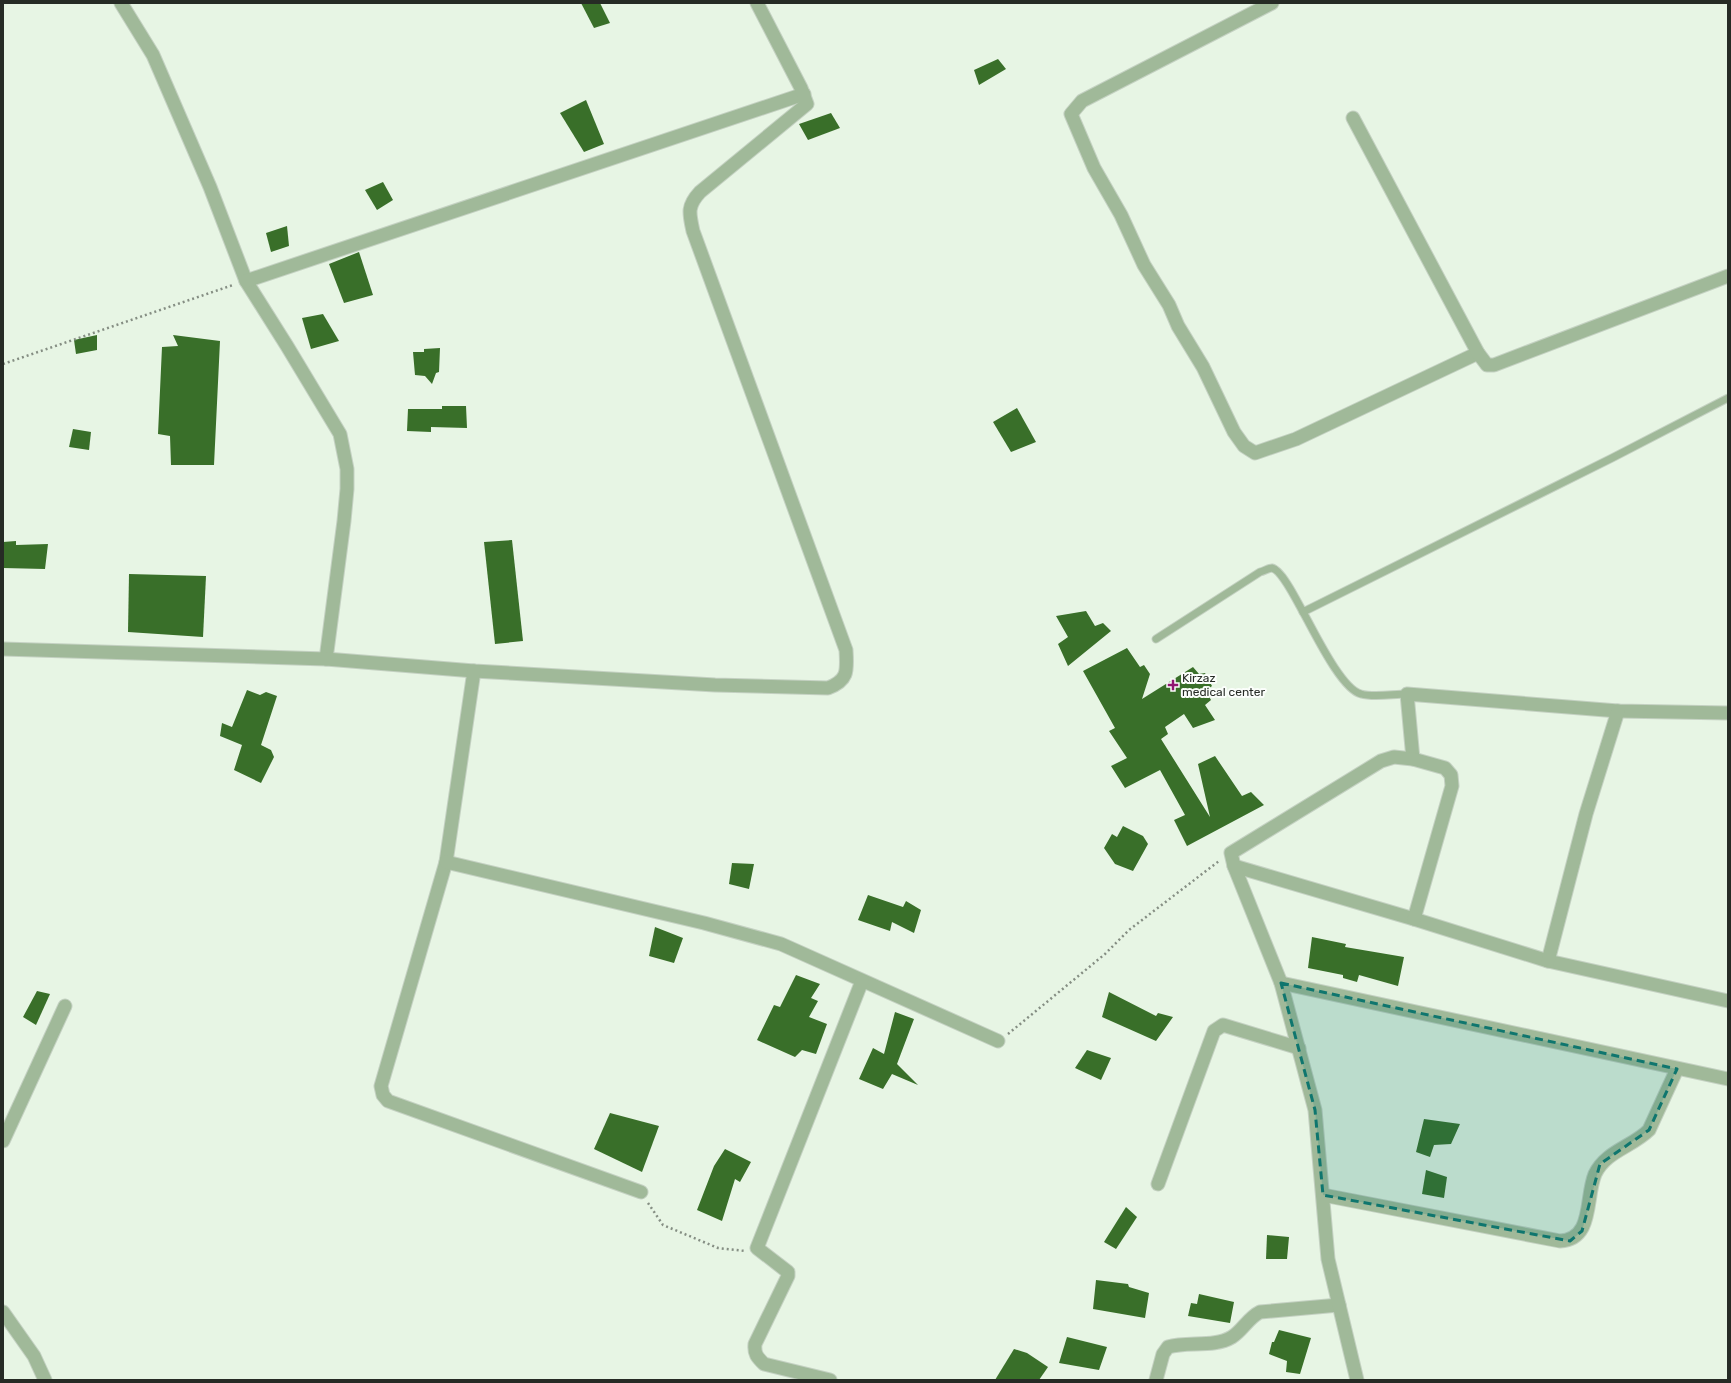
<svg xmlns="http://www.w3.org/2000/svg" width="1731" height="1383" viewBox="0 0 1731 1383" font-family="Rubik,sans-serif">
  <rect width="100%" height="100%" fill="#e7f5e4"/>
  <g fill="#396f29">
    <polygon points="581,3 600,3 610,23 594,28"/>
    <polygon points="998,59 1006,69 979,85 974,70"/>
    <polygon points="586,100 604,144 584,152 560,113"/>
    <polygon points="831,113 840,128 808,140 799,124"/>
    <polygon points="383,182 393,200 377,210 365,190"/>
    <polygon points="287,226 289,246 271,252 266,233"/>
    <polygon points="359,252 373,295 344,303 329,264"/>
    <polygon points="323,314 339,341 311,349 302,318"/>
    <polygon points="97,335 97,350 76,354 74,340"/>
    <polygon points="173,335 220,341 214,465 171,465 170,436 158,434 162,347 178,346"/>
    <polygon points="440,348 439,372 436,373 432,384 425,376 415,375 413,352 424,352 424,349"/>
    <polygon points="442,406 466,406 467,428 431,427 431,432 407,431 408,409 442,409"/>
    <polygon points="1017,408 1036,442 1011,452 993,422"/>
    <polygon points="73,429 91,432 89,450 69,447"/>
    <polygon points="512,540 523,641 495,644 484,542"/>
    <polygon points="16,541 16,545 48,544 45,569 3,568 3,542"/>
    <polygon points="129,574 206,576 203,637 128,632"/>
    <polygon points="1086,611 1095,626 1103,623 1111,631 1068,666 1058,644 1068,637 1056,616"/>
    <polygon points="1127,648 1140,667 1144,665 1150,674 1142,699 1193,667 1199,674 1205,673 1212,686 1206,691 1211,700 1205,705 1215,720 1193,728 1184,714 1165,727 1168,734 1161,739 1210,817 1198,764 1215,756 1242,796 1251,792 1264,805 1187,846 1174,820 1185,815 1160,770 1125,788 1111,766 1127,758 1109,731 1115,728 1083,671"/>
    <polygon points="247,690 260,695 266,692 277,696 261,745 271,750 274,757 261,783 234,770 242,745 220,736 222,723 232,727"/>
    <polygon points="1123,826 1143,836 1148,844 1133,871 1115,864 1104,848 1112,834 1117,837"/>
    <polygon points="732,863 754,864 749,889 729,884"/>
    <polygon points="868,895 903,907 906,901 921,910 914,933 892,922 890,931 858,920"/>
    <polygon points="655,927 683,938 674,963 649,956"/>
    <polygon points="1312,937 1346,944 1345,947 1404,957 1398,986 1359,975 1357,982 1343,978 1343,975 1308,968"/>
    <polygon points="796,975 820,984 811,998 818,1001 809,1017 827,1024 816,1054 802,1050 795,1057 757,1040 774,1005 780,1007"/>
    <polygon points="37,991 50,994 36,1025 23,1017"/>
    <polygon points="1109,992 1156,1016 1158,1013 1173,1017 1156,1041 1102,1017"/>
    <polygon points="895,1012 914,1019 897,1064 918,1085 892,1074 883,1089 859,1079 873,1048 884,1054"/>
    <polygon points="1087,1050 1111,1058 1101,1080 1075,1068"/>
    <polygon points="610,1113 659,1126 642,1172 594,1149"/>
    <polygon points="1424,1119 1460,1124 1451,1144 1434,1145 1430,1157 1416,1152"/>
    <polygon points="725,1149 751,1162 740,1182 735,1179 722,1221 697,1210 714,1166"/>
    <polygon points="1426,1170 1447,1177 1444,1198 1422,1194"/>
    <polygon points="1126,1207 1137,1217 1116,1249 1104,1242"/>
    <polygon points="1267,1235 1289,1237 1287,1259 1266,1259"/>
    <polygon points="1096,1280 1128,1284 1129,1287 1149,1293 1145,1318 1093,1309"/>
    <polygon points="1199,1294 1234,1302 1230,1323 1188,1316 1191,1303 1197,1304"/>
    <polygon points="1279,1330 1311,1338 1300,1374 1286,1372 1287,1361 1269,1354 1272,1342 1274,1342"/>
    <polygon points="1067,1337 1107,1347 1099,1370 1059,1363"/>
    <polygon points="1014,1349 1027,1353 1048,1367 1039,1380 995,1380"/>
  </g>
  <g fill="none" stroke-linecap="round" stroke-linejoin="round">
    <g stroke="#c4d1c2" stroke-width="9">
      <g id="lane">
        <path d="M 1303,612 C 1314,631 1341,689 1361,694 C 1374,698 1393,694 1407,694"/>
        <path d="M 1156,639 L 1260,572 C 1264,571 1269,568 1272,568 C 1282,570 1298,603 1303,612 L 1612,458 L 1728,398"/>
      </g>
    </g>
    <g stroke="#c4d1c2" stroke-width="15">
      <g id="street">
        <polyline points="121,3 153,55 210,187 246,281 287,346 340,434 347,469 347,489 344,521 326,659"/>
        <polyline points="1272,3 1082,101 1071,114 1094,168 1121,215 1144,265 1169,305 1178,326 1203,367 1234,432 1244,446 1255,453 1296,439 1478,353"/>
        <polyline points="1353,118 1478,353 1487,365 1494,365 1728,276"/>
        <polyline points="246,281 804,94"/>
        <path d="M 3,649 L 326,659 L 474,671 L 715,685 L 828,688 C 849,680 847,670 846,650 L 693,231 C 689,213 687,206 700,192 L 807,104 L 801,88 L 757,3"/>
        <polyline points="474,671 446,862 381,1086 383,1095 388,1101 641,1192"/>
        <polyline points="1413,759 1407,694 1618,711 1728,713"/>
        <polyline points="446,862 704,923 781,944 998,1041"/>
        <polyline points="1234,866 1414,919 1548,961 1728,1001"/>
        <polyline points="1548,961 1586,814 1618,711"/>
        <polyline points="1281,983 1728,1079"/>
        <polyline points="3,1141 65,1006"/>
        <polyline points="1158,1184 1214,1031 1223,1025 1299,1048"/>
        <path d="M 1323,1195 L 1560,1241 C 1594,1239 1585,1198 1595,1174 C 1606,1151 1632,1147 1649,1130 L 1677,1069"/>
        <polyline points="3,1312 34,1356 45,1380"/>
        <path d="M 830,1380 L 764,1364 C 757,1357 754,1354 755,1344 L 788,1276 L 788,1272 L 757,1248 L 862,981"/>
        <path d="M 1156,1380 L 1163,1354 L 1168,1347 C 1188,1341 1214,1348 1232,1337 C 1243,1330 1248,1318 1260,1312 L 1339,1305"/>
        <polyline points="1357,1380 1328,1259 1315,1110 1281,983 1234,866 1231,853 1381,761 1394,757 1413,759 1445,768 1451,775 1452,786 1414,919"/>
      </g>
    </g>
    <g stroke="#858e83" stroke-width="2.5" stroke-dasharray="2 3" stroke-linecap="butt">
      <polyline points="3,364 233,285"/>
      <polyline points="1008,1034 1105,954 1129,930 1219,861"/>
      <polyline points="648,1203 663,1225 718,1248 745,1251"/>
    </g>
    <use href="#lane" stroke="#a0b999" stroke-width="7"/>
    <use href="#street" stroke="#a0b999" stroke-width="13"/>
  </g>
  <path fill="#0f766e" fill-opacity="0.2" stroke="#0f766e" stroke-width="3" stroke-dasharray="8 5" stroke-linejoin="round" d="M 1281,983 L 1677,1069 L 1649,1130 L 1600,1164 L 1582,1231 L 1570,1241 L 1323,1195 L 1315,1110 Z"/>
  <path fill="#911572" stroke="#fbfefb" stroke-width="1.5" d="M1171 679h4v4h4v4h-4v4h-4v-4h-4v-4h4z"/>
  <g text-anchor="middle" stroke-width="4" stroke-linejoin="round" paint-order="stroke">
    <g font-size="12" fill="#262b25" stroke="#fbfefb" text-anchor="start">
      <text x="1182" y="682">Kirzaz<tspan x="1182" dy="14">medical center</tspan></text>
    </g>
  </g>
  <rect width="1731" height="1383" fill="none" stroke="#262b25" stroke-width="8"/>
</svg>
